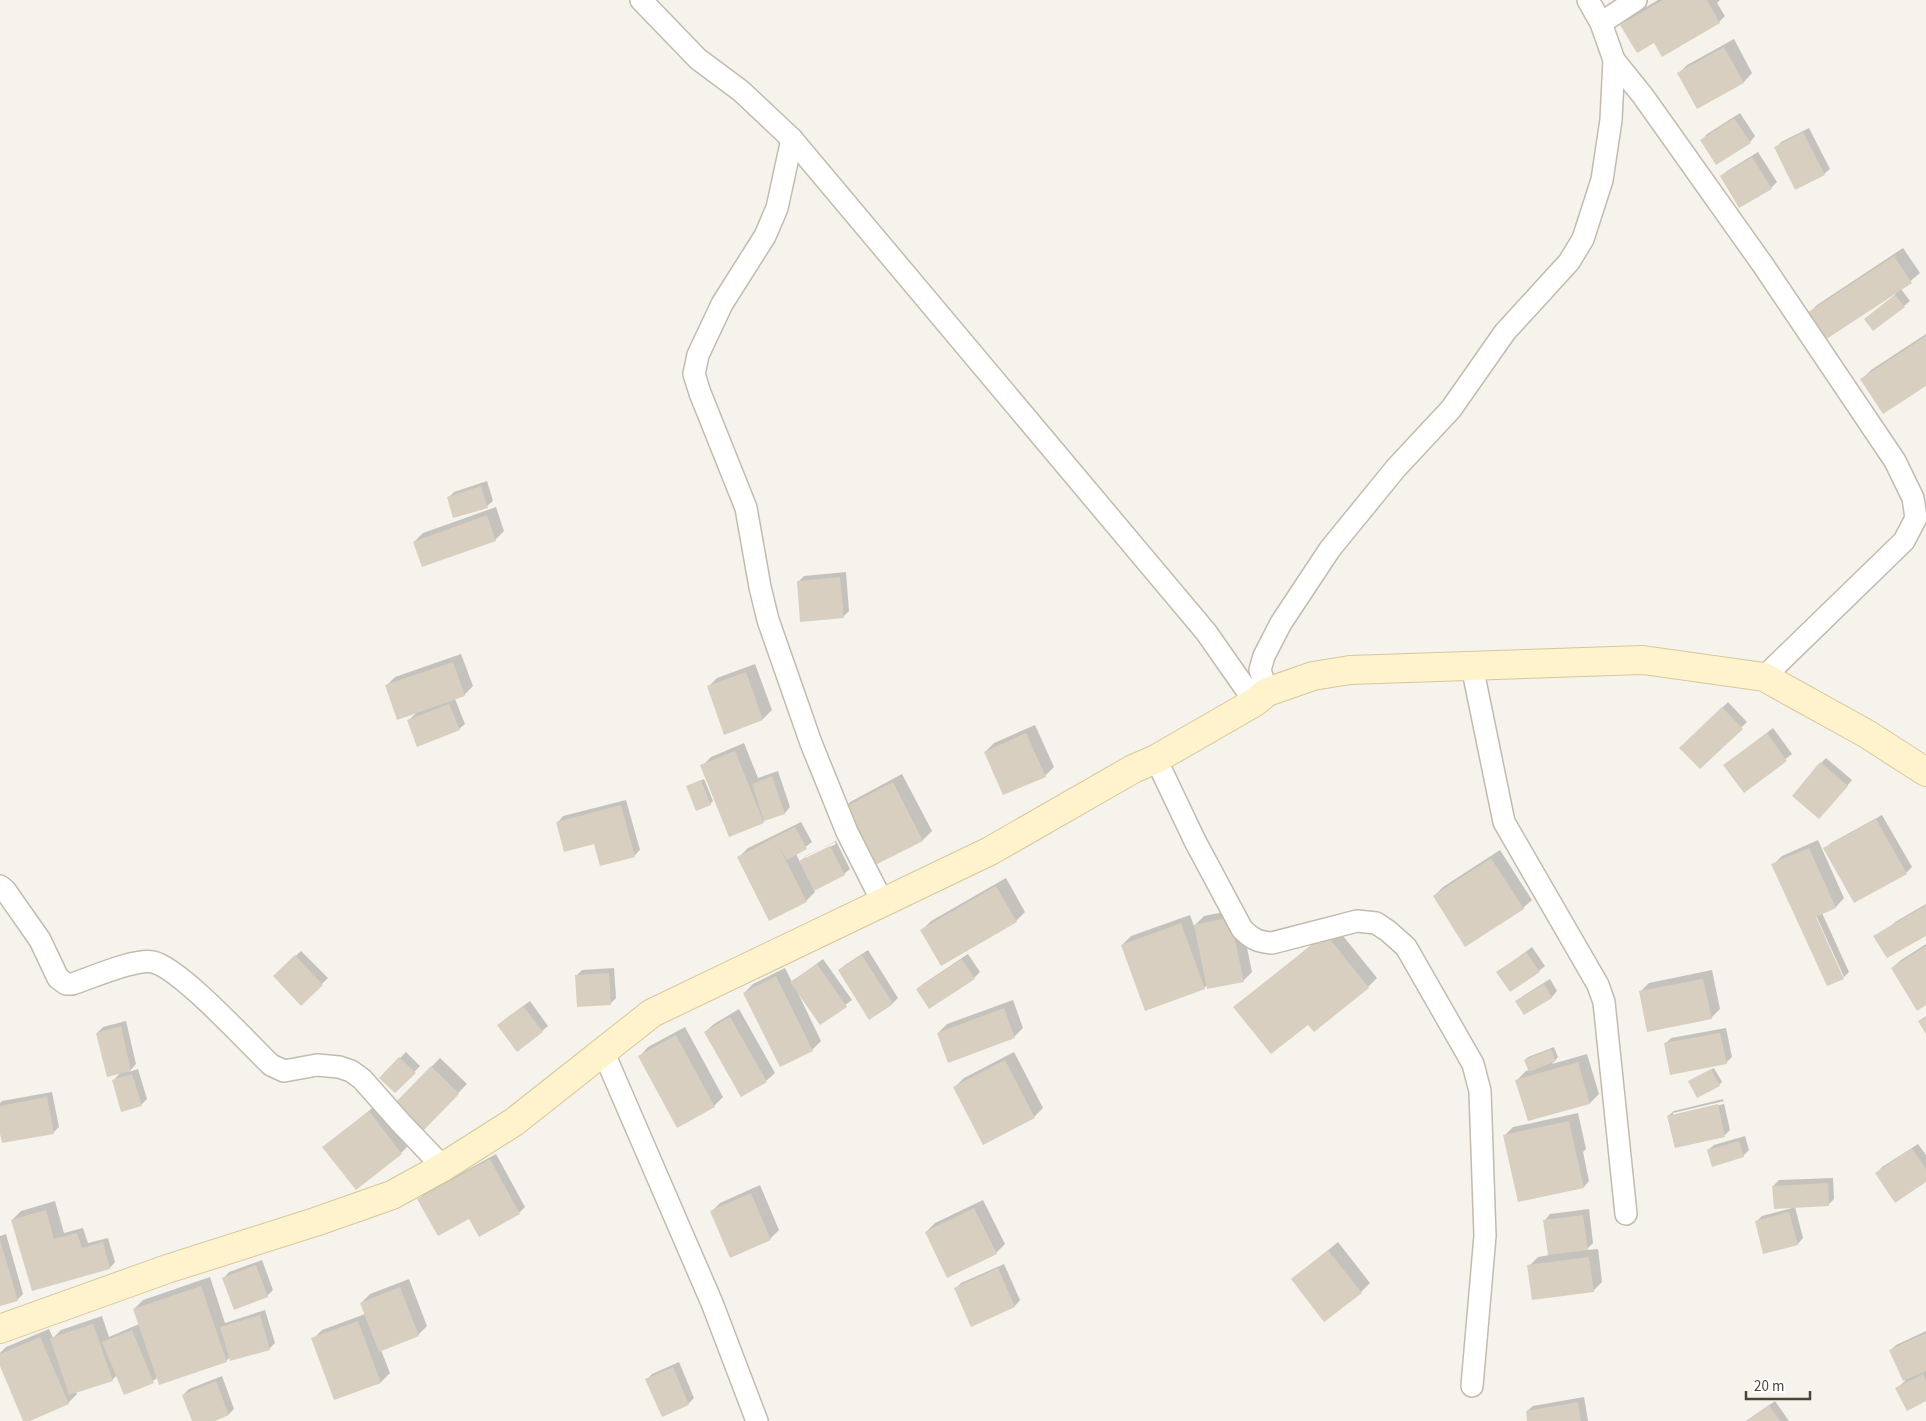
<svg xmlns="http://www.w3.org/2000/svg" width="1926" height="1421" viewBox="0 0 1926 1421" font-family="'Source Sans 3',sans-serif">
  <rect width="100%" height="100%" fill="#f6f3ec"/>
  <g fill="#0003" fill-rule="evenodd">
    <polygon points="1658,0 1720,0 1717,3 1725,16 1719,22 1660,40 1622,25 1631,16"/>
    <polygon points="1734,39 1752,73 1744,82 1697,107 1678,74 1687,65"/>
    <polygon points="1740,113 1755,136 1750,142 1702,140 1707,134"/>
    <polygon points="1809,128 1830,169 1824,174 1776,148 1781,142"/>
    <polygon points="1758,152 1777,182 1771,188 1721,176 1727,171"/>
    <polygon points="1903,248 1920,273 1901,289 1910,301 1904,306 1865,319 1896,294 1895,293 1808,314 1817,305"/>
    <polygon points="1926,334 1926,384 1862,379 1871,370"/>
    <polygon points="487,481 493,501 487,506 448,498 454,492"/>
    <polygon points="496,507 504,531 495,540 414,542 423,533"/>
    <polygon points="846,572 849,611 843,617 798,582 804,576"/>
    <polygon points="461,654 473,686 464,695 455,699 465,724 459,729 409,720 417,712 386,686 395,677"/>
    <polygon points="755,664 772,710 763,719 725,733 708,687 717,678"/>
    <polygon points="1728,702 1747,722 1700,768 1681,748"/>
    <polygon points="1035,725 1054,767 1045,776 985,752 994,743"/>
    <polygon points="1773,728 1792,754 1744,791 1725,765"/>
    <polygon points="744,743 758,778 778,771 790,807 785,813 766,819 763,822 702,766 711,757"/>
    <polygon points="1826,758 1852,780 1825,812 1821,763"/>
    <polygon points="902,774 932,831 923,840 874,865 845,808 850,802"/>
    <polygon points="704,779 713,801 710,804 687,786"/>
    <polygon points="626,800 640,850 634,856 558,822 563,816"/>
    <polygon points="1882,815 1912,867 1906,873 1825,849 1831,843"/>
    <path d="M 801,822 L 812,842 L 796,854 L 800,862 L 806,856 L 836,841 L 850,869 L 844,874 L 814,890 L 815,892 L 806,901 L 739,857 L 748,848 ZM 835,842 L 836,844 L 805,859 L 805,856 Z"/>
    <polygon points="1818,840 1844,898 1836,907 1822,913 1849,972 1844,977 1814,911 1812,912 1842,977 1844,977 1828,985 1801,925 1804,922 1800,923 1773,865 1782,856"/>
    <polygon points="1500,850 1532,900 1523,908 1434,896 1443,887"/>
    <polygon points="1006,878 1025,912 1016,921 922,930 931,921"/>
    <polygon points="1926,904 1926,934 1891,926 1895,922"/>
    <polygon points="1239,909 1252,972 1243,981 1207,985 1204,988 1122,945 1131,936 1190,915 1194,926 1204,916"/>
    <polygon points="1335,926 1377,978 1368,987 1244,999"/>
    <polygon points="1926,944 1926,1004 1892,968 1901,960"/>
    <polygon points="1532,947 1545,966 1539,971 1498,972"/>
    <polygon points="868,950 898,998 892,1004 839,970 845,965"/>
    <polygon points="301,951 328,978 301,1004 274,976"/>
    <polygon points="968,954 980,972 974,978 918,989 923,984"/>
    <polygon points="823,959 852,1000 821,1023 799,992 798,993 821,1041 812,1050 744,993 753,984 785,968 792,982"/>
    <polygon points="614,968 616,998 610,1004 576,976 582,970"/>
    <polygon points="1712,970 1720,1009 1711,1018 1640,992 1649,983"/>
    <polygon points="1550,979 1557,991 1552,997 1524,1013 1517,1001 1523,996"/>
    <polygon points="1013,1000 1023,1028 1014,1037 938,1033 947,1024"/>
    <polygon points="530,1001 548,1026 542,1031 504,1020"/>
    <polygon points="739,1009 775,1073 766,1081 705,1032 714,1024"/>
    <polygon points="126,1021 136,1064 129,1072 138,1069 147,1099 141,1105 113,1081 121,1072 97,1033 103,1027"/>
    <polygon points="685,1027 723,1097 714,1106 640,1056 648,1047"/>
    <polygon points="1726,1028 1732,1057 1726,1063 1665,1044 1671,1038"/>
    <polygon points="1554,1047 1558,1057 1552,1064 1587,1054 1599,1094 1590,1103 1528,1120 1517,1080 1526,1071 1529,1070 1525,1060 1528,1057"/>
    <polygon points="406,1052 420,1066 395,1092 381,1078"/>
    <polygon points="1014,1052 1043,1108 1034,1117 955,1087 964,1078"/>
    <polygon points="440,1058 467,1084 421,1131 395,1105"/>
    <polygon points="1714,1068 1722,1082 1719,1085 1690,1081"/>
    <polygon points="52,1092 59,1127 53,1133 0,1127 0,1103 2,1101"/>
    <path d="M 1723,1099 L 1730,1130 L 1725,1135 L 1675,1147 L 1668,1116 L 1674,1111 ZM 1724,1101 L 1724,1104 L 1673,1116 L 1673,1113 Z"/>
    <polygon points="375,1106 407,1147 401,1153 330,1142"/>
    <polygon points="1578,1113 1586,1149 1583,1152 1589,1181 1584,1187 1504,1136 1513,1127"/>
    <polygon points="1745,1136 1749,1150 1743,1156 1708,1150 1714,1145"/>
    <polygon points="1918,1144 1926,1155 1926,1181 1877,1173 1882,1167"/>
    <polygon points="496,1154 525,1207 519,1213 470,1217 419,1199 425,1193"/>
    <polygon points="1833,1178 1834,1199 1828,1205 1795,1207 1803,1238 1798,1244 1756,1222 1762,1216 1792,1208 1773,1186 1779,1180"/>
    <polygon points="760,1185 779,1230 770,1239 711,1212 720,1203"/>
    <polygon points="983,1200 1005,1244 996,1253 926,1232 935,1223"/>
    <polygon points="55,1201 64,1233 83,1228 88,1243 108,1238 115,1262 110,1268 12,1220 21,1211"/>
    <polygon points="1589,1209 1593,1243 1586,1250 1598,1249 1602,1282 1593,1291 1529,1266 1538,1257 1549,1255 1545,1220 1550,1214"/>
    <polygon points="6,1234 23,1294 17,1300 0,1304 0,1236"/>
    <polygon points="1338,1242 1370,1283 1361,1292 1293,1279"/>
    <polygon points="262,1260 273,1290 267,1296 224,1278 229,1272"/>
    <polygon points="1004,1264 1020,1300 1015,1306 972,1325 955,1289 961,1283"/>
    <polygon points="210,1277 225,1323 265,1310 275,1343 269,1349 230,1357 226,1361 158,1377 153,1381 117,1375 112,1380 76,1392 77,1394 68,1403 25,1421 0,1363 0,1353 6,1347 49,1329 53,1338 61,1330 102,1316 109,1337 139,1324 134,1309 143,1300"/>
    <polygon points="409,1279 427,1326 418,1335 381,1350 390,1373 381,1382 335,1398 313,1339 322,1330 365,1314 361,1303 370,1294"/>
    <polygon points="1926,1331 1926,1400 1897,1388 1905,1381 1890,1351 1896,1345"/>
    <polygon points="679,1362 694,1398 688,1404 647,1379 652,1374"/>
    <polygon points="222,1376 234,1409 229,1414 212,1421 194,1421 183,1395 189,1389"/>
    <polygon points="1584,1397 1588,1421 1529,1421 1527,1411 1533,1406"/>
    <polygon points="1775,1401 1789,1421 1746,1421"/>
  </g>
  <g fill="#d8cfc1">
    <polygon points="1663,0 1707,0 1720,23 1662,57 1654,43 1637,53 1620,25"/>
    <polygon points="1724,47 1744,83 1697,109 1677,73"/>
    <polygon points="1734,118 1751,143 1716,165 1700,140"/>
    <polygon points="1803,132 1825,175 1795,190 1774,147"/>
    <polygon points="1752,157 1772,189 1739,208 1720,176"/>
    <polygon points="1894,256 1912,283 1825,340 1807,313"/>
    <polygon points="1895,295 1905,307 1873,331 1864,319"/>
    <polygon points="1926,336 1926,386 1883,414 1860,379"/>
    <polygon points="481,486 488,508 453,518 447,497"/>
    <polygon points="487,515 496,541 422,567 413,542"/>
    <polygon points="840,577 844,618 800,622 797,581"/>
    <polygon points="453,662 465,696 397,720 385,685"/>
    <polygon points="746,672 763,720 724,735 707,686"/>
    <polygon points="449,704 460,730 417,747 407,720"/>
    <polygon points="1722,707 1743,729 1700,769 1679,748"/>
    <polygon points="1026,733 1046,777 1003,795 984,752"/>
    <polygon points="1767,733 1787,761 1744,793 1723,765"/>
    <polygon points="735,751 764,823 729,837 700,765"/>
    <polygon points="1820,762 1848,786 1819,819 1792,796"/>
    <polygon points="772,776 785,814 764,821 752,784"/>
    <polygon points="701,780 711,805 696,811 686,786"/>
    <polygon points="893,782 923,841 873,866 843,808"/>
    <polygon points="621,805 635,857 600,866 594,844 564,852 556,822"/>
    <polygon points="1876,819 1907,874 1854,903 1823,848"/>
    <polygon points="795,827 807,849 787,860 778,845 807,902 769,921 737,857"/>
    <polygon points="830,846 845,875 814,891 799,861"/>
    <polygon points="1809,848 1836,908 1816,917 1844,979 1827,986 1771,864"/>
    <polygon points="1491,858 1524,909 1465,947 1433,896"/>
    <polygon points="996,886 1017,922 941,966 920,930"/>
    <polygon points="1926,905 1926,936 1887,958 1873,936"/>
    <polygon points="1230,917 1244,982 1207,989 1194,925"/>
    <polygon points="1181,923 1205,989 1145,1011 1121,945"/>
    <polygon points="1326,934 1369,988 1314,1032 1308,1025 1271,1054 1233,1007"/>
    <polygon points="1926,946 1926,1005 1917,1011 1891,968"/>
    <polygon points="1526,952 1540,972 1510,992 1496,972"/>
    <polygon points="295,955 323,985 301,1006 273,976"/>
    <polygon points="862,955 893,1004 869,1020 838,970"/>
    <polygon points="962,959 975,979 929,1009 916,989"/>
    <polygon points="817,964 847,1007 820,1025 790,982"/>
    <polygon points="609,973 611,1005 577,1007 575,975"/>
    <polygon points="776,976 813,1051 780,1067 743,993"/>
    <polygon points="1703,979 1712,1019 1647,1032 1639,991"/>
    <polygon points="1544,984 1552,998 1524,1015 1515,1001"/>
    <polygon points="523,1006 543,1032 517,1052 497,1025"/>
    <polygon points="1004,1008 1015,1038 948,1063 937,1033"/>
    <polygon points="1926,1016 1926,1034 1918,1021"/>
    <polygon points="730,1017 767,1082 741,1097 704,1032"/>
    <polygon points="121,1026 131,1071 107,1077 96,1033"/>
    <polygon points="1720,1033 1727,1064 1670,1075 1664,1043"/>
    <polygon points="676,1035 715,1107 677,1128 638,1056"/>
    <polygon points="1551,1049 1556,1061 1529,1072 1524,1060"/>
    <polygon points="399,1057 416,1073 395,1093 379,1078"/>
    <polygon points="1005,1060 1035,1118 983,1145 953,1087"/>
    <polygon points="1578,1062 1590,1104 1528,1121 1515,1080"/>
    <polygon points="431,1066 459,1094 421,1133 393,1105"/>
    <polygon points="1711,1069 1720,1086 1697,1098 1688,1081"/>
    <polygon points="132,1074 142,1106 121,1112 112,1080"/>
    <polygon points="47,1097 54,1134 2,1143 0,1134 0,1106"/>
    <polygon points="1718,1104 1725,1137 1675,1148 1667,1116"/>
    <polygon points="369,1111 402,1154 356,1190 322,1147"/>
    <polygon points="1569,1121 1584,1188 1518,1202 1503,1135"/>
    <polygon points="1739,1141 1744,1157 1712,1167 1707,1150"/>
    <polygon points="1912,1148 1926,1169 1926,1182 1895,1203 1875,1173"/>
    <polygon points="490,1159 520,1214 479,1237 469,1219 438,1236 417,1199"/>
    <polygon points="1828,1183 1829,1206 1774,1209 1772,1186"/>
    <polygon points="751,1193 771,1240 730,1258 710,1211"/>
    <polygon points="974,1208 997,1254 947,1278 925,1232"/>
    <polygon points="46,1210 54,1239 77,1233 82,1248 103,1242 110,1269 32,1291 11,1220"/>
    <polygon points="1789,1212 1798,1245 1763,1254 1755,1221"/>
    <polygon points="1583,1215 1588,1250 1548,1255 1543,1220"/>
    <polygon points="0,1240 18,1301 0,1306"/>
    <polygon points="1328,1250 1362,1293 1324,1322 1291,1279"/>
    <polygon points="1589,1257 1594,1292 1532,1300 1527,1265"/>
    <polygon points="256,1265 268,1297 234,1310 222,1278"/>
    <polygon points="998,1268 1015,1307 971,1327 954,1288"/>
    <polygon points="201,1286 227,1362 159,1385 133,1309"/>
    <polygon points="400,1287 419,1336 379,1352 360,1303"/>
    <polygon points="260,1315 270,1350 230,1361 220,1327"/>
    <polygon points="358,1321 381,1383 334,1400 311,1338"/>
    <polygon points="93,1324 113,1381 69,1395 50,1338"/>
    <polygon points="132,1330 154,1383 124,1395 102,1342"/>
    <polygon points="1926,1333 1926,1371 1903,1381 1889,1350"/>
    <polygon points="40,1337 69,1404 30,1421 23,1421 0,1366 0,1354"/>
    <polygon points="673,1367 689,1405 662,1417 645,1379"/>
    <polygon points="1923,1374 1926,1380 1926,1401 1907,1411 1895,1388"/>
    <polygon points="216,1381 229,1415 215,1421 192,1421 182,1395"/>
    <polygon points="1578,1402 1581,1421 1527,1421 1526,1411"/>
    <polygon points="1769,1405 1780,1421 1746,1421"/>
  </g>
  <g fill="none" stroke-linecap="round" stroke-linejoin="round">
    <g stroke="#c2bbae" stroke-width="24">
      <g id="street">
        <polyline points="641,0 698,59 741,91 792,139 1206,632 1255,702"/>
        <polyline points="1601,23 1636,0"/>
        <polyline points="1614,60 1643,96 1763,265 1895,461 1913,498 1916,518 1904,541 1764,677"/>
        <polyline points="792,139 777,208 765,236 722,304 698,355 694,374 700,393 746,508 760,587 768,620 811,743 847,832 883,903"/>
        <polyline points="1472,666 1504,822 1598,985 1604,1002 1626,1214"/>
        <polyline points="1267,692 1260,670 1264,656 1281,623 1330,549 1396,468 1451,409 1505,332 1569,262 1583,239 1602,180 1611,120 1614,60 1601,23 1588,0"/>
        <path d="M 1156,759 L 1195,841 L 1242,929 C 1252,939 1258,942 1272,943 L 1357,921 L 1376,923 L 1388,931 L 1406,947 L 1473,1064 L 1480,1091 L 1485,1236 L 1472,1386"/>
        <path d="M 0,886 L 5,890 L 40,940 L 58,978 L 66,984 L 72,984 C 91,978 135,958 153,962 C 180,968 248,1043 271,1065 L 284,1071 L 317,1065 L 339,1067 L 351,1071 L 362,1079 L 400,1122 L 443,1167"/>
        <polyline points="603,1051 712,1303 757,1421"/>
      </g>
    </g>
    <g stroke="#d6c79b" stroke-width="30">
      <polyline id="secondary" points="0,1329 167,1269 315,1222 392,1195 443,1167 514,1122 652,1013 990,851 1133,769 1156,759 1255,702 1267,692 1313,676 1350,670 1643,660 1764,677 1867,734 1926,772"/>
    </g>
    <use href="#street" stroke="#fff" stroke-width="21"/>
    <use href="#secondary" stroke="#fff3cd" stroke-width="28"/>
  </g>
  <path d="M1746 1391v8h64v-8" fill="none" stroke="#4b4439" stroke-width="2.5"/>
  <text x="1754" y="1391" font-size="15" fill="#4b4439" stroke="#ffffff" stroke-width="4" paint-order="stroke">20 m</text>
</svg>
